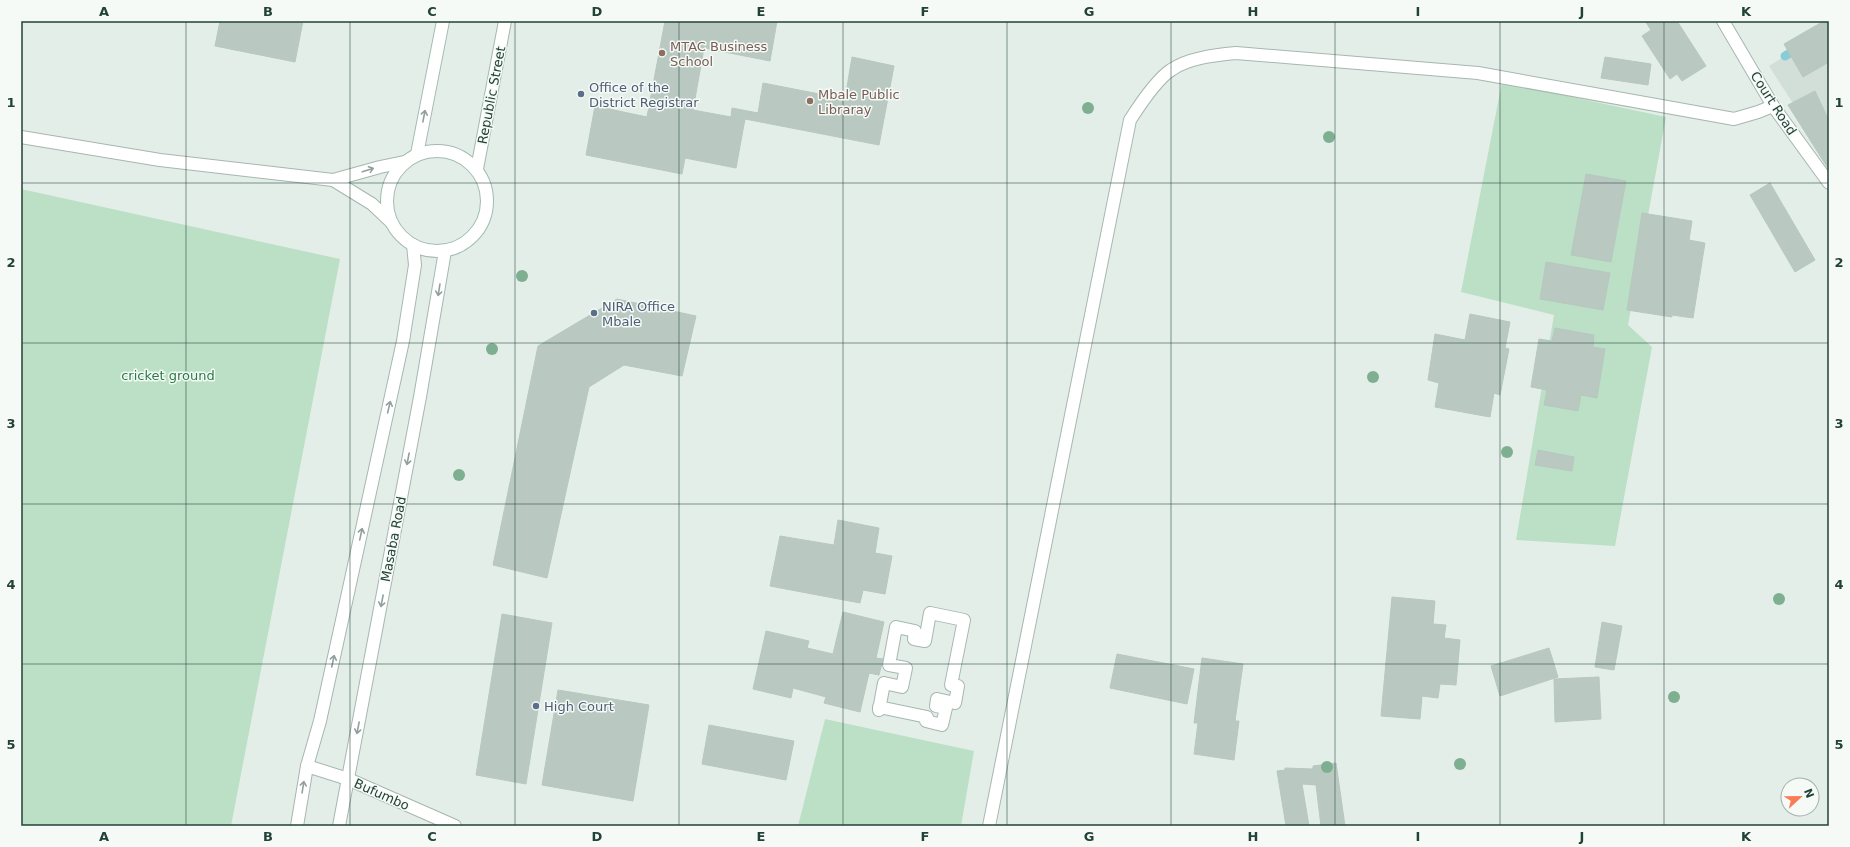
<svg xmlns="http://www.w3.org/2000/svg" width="1850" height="847" viewBox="0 0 1850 847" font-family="'DejaVu Sans',sans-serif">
  <rect width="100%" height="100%" fill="#e4eee9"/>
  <polygon fill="#d2ded8" points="1829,29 1829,160 1769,66"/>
  <g fill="#bce0c5">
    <polygon points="1502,82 1666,117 1628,325 1652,347 1615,546 1516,540 1554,315 1461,292"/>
    <polygon points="21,189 340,259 231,826 21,826"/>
    <polygon points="825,719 974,751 961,826 798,826"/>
  </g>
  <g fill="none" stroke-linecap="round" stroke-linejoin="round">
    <polyline stroke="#89cbd6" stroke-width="9" points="1785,56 1800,47"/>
  </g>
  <g fill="#b9c9c2" stroke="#b6c8c0">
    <polygon points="220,21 303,21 295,62 215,46"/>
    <polygon points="665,21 777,21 770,61 704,48 693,110 731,117 732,108 758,113 763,83 845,99 852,57 894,66 879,145 745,119 736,168 685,158 682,174 586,155 595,106 647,117"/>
    <polygon points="1645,21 1677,21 1706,66 1682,81 1677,74 1670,79 1642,36 1651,30"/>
    <polygon points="1824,21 1829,21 1829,62 1803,77 1784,44"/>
    <polygon points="1605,57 1651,64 1648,85 1601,78"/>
    <polygon points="1815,91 1829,121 1829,170 1788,105"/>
    <polygon points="1586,174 1626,181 1611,262 1571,255"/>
    <polygon points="1770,183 1815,260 1795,272 1750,195"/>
    <polygon points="1642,213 1692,221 1689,240 1705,243 1693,318 1672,315 1672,317 1627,310"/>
    <polygon points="1546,262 1610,273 1603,310 1540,299"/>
    <polygon points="617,299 696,316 682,376 624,365 589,387 547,578 493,565 538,346"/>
    <polygon points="1470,314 1510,322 1505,348 1509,349 1500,395 1494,393 1490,417 1435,407 1439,383 1428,380 1435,334 1465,340"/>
    <polygon points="1555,328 1594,335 1593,347 1605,349 1597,398 1581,395 1578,411 1544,405 1547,390 1531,387 1539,339 1552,341"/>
    <polygon points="1538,450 1574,457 1572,471 1535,465"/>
    <polygon points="838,520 879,528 875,553 892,556 885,594 863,590 860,603 770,586 780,536 834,545"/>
    <polygon points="1392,597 1435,601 1433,624 1446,625 1444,638 1460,640 1456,685 1440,684 1438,698 1422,696 1420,719 1381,716"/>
    <polygon points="843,612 884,622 876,658 883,659 879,675 869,673 860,712 824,703 826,697 793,688 791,698 753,689 766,631 809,641 807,648 833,654"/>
    <polygon points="502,614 552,623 526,784 476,775"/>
    <polygon points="1602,622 1622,626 1614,670 1595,667"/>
    <polygon points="1549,648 1558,677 1500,696 1491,666"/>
    <polygon points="1117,654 1194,669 1187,704 1110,688"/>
    <polygon points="1202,658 1243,664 1235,721 1239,721 1234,760 1194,754 1198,723 1194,723"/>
    <polygon points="1599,677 1601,719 1555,722 1554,679"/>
    <polygon points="558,690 649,705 633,801 542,785"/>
    <polygon points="709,725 794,741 786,780 702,764"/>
    <polygon points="1336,763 1345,826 1321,826 1316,785 1302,784 1309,826 1286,826 1277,771 1285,770 1285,768 1313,769 1313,766"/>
  </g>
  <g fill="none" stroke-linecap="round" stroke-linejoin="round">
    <g stroke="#a6b7b0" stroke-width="14">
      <g id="minor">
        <polyline points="1723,21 1773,106 1829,183"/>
        <polyline points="21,137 160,160 333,180 380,167 404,162"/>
        <polyline points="333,180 372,204 391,222"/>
        <polyline points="879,710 884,683 902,687 906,668 889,665 896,627 915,631 914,639 925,641 930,613 964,620 951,685 958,686 955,703 937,699 936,706 946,708 942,725 926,721 927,717 879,707 879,710"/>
        <path d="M 989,826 L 1130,120 C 1139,106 1157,79 1171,70 C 1188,58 1215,55 1236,53 L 1478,73 L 1734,119 L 1758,112 L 1773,106"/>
      </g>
    </g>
    <g stroke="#a6b7b0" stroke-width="14">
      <g id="tertiary">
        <polyline points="307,766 348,779 455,826"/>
        <polyline points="297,826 307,766 320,721 403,341 415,265 413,245"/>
        <polyline points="339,826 420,397 445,251"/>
      </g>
    </g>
    <g stroke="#a1bbb1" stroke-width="14">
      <g id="secondary">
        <circle cx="437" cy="201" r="50"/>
        <polyline points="417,154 443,21"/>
        <polyline points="477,169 505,21"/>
      </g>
    </g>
    <use href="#minor" stroke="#fff" stroke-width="12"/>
    <use href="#tertiary" stroke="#fff" stroke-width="12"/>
    <use href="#secondary" stroke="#fff" stroke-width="12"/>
  </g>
  <g fill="#7daf90">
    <circle cx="1088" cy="108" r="6"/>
    <circle cx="1329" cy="137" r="6"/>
    <circle cx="522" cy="276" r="6"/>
    <circle cx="492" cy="349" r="6"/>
    <circle cx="1373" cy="377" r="6"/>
    <circle cx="1507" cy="452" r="6"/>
    <circle cx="459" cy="475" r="6"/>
    <circle cx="1779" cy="599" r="6"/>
    <circle cx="1674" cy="697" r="6"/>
    <circle cx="1460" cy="764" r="6"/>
    <circle cx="1327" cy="767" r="6"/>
  </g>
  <defs><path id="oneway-shaft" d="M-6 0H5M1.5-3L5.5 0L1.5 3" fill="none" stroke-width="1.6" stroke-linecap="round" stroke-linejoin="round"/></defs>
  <g stroke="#90a09c">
    <use href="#oneway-shaft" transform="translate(424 116) rotate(-79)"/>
    <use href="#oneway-shaft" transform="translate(368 170) rotate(-18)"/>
    <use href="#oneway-shaft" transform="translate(439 290) rotate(99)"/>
    <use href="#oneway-shaft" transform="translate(389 407) rotate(-77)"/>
    <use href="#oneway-shaft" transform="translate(408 459) rotate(101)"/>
    <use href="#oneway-shaft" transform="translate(361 534) rotate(-78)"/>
    <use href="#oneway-shaft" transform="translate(382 601) rotate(101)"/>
    <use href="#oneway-shaft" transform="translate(333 661) rotate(-78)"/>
    <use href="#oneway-shaft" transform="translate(358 728) rotate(101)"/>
    <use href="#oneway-shaft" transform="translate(303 787) rotate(-81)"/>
  </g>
  <path fill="none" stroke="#224138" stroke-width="1" stroke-opacity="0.55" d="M 186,21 L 186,826M 350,21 L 350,826M 515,21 L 515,826M 679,21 L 679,826M 843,21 L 843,826M 1007,21 L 1007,826M 1171,21 L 1171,826M 1335,21 L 1335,826M 1500,21 L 1500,826M 1664,21 L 1664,826M 21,183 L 1829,183M 21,343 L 1829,343M 21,504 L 1829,504M 21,664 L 1829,664"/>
  <g fill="#8d6e63" stroke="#f5faf7" stroke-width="1.5">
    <circle cx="662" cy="53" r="4"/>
    <circle cx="810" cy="101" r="4"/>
  </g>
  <g fill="#5c6f8a" stroke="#f5faf7" stroke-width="1.5">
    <circle cx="581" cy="94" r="4"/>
    <circle cx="594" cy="313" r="4"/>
    <circle cx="536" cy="706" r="4"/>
  </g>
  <g text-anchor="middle" stroke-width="3" stroke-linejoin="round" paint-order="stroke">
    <g font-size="13" fill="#785e54" stroke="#f5faf7" text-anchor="start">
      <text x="670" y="51">MTAC Business<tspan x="670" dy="15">School</tspan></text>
      <text x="818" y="99">Mbale Public<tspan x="818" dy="15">Libraray</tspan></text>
    </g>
    <g font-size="13" fill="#4e5e75" stroke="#f5faf7" text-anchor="start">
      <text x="589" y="92">Office of the<tspan x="589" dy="15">District Registrar</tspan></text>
      <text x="602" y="311">NIRA Office<tspan x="602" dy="15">Mbale</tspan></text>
      <text x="544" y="711">High Court</text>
    </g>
    <g font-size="13" fill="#224138" stroke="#f5faf7">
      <text transform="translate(491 95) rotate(-79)" y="5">Republic Street</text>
      <text transform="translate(1774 103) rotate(57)" y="5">Court Road</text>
      <text transform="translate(393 539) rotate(-79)" y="5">Masaba Road</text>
      <text transform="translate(382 794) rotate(24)" y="5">Bufumbo</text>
    </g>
    <g font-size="13" fill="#297b48" stroke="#f5faf7">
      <text x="168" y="380">cricket ground</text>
    </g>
  </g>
  <rect width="1850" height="847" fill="none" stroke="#f5faf7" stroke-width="44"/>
  <g transform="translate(1800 797) rotate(68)"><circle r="19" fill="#f5faf7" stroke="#a1b0ab"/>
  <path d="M0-3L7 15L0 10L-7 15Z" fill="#fa7c57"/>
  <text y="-6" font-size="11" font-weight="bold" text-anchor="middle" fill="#224138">N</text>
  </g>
  <rect x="22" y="22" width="1806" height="803" fill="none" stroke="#224138" stroke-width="1.5"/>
  <g font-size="13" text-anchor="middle" font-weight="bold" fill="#224138">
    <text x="104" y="16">A</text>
    <text x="268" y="16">B</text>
    <text x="432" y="16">C</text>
    <text x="597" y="16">D</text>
    <text x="761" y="16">E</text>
    <text x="925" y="16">F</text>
    <text x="1089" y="16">G</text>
    <text x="1253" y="16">H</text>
    <text x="1418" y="16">I</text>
    <text x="1582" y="16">J</text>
    <text x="1746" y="16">K</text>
    <text x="11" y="107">1</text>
    <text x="1839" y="107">1</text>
    <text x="11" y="267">2</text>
    <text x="1839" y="267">2</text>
    <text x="11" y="428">3</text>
    <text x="1839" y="428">3</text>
    <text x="11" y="589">4</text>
    <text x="1839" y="589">4</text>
    <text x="11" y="749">5</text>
    <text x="1839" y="749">5</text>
    <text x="104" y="841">A</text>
    <text x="268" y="841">B</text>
    <text x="432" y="841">C</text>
    <text x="597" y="841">D</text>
    <text x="761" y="841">E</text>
    <text x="925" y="841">F</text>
    <text x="1089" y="841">G</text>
    <text x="1253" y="841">H</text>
    <text x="1418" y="841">I</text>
    <text x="1582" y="841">J</text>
    <text x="1746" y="841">K</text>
  </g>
</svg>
